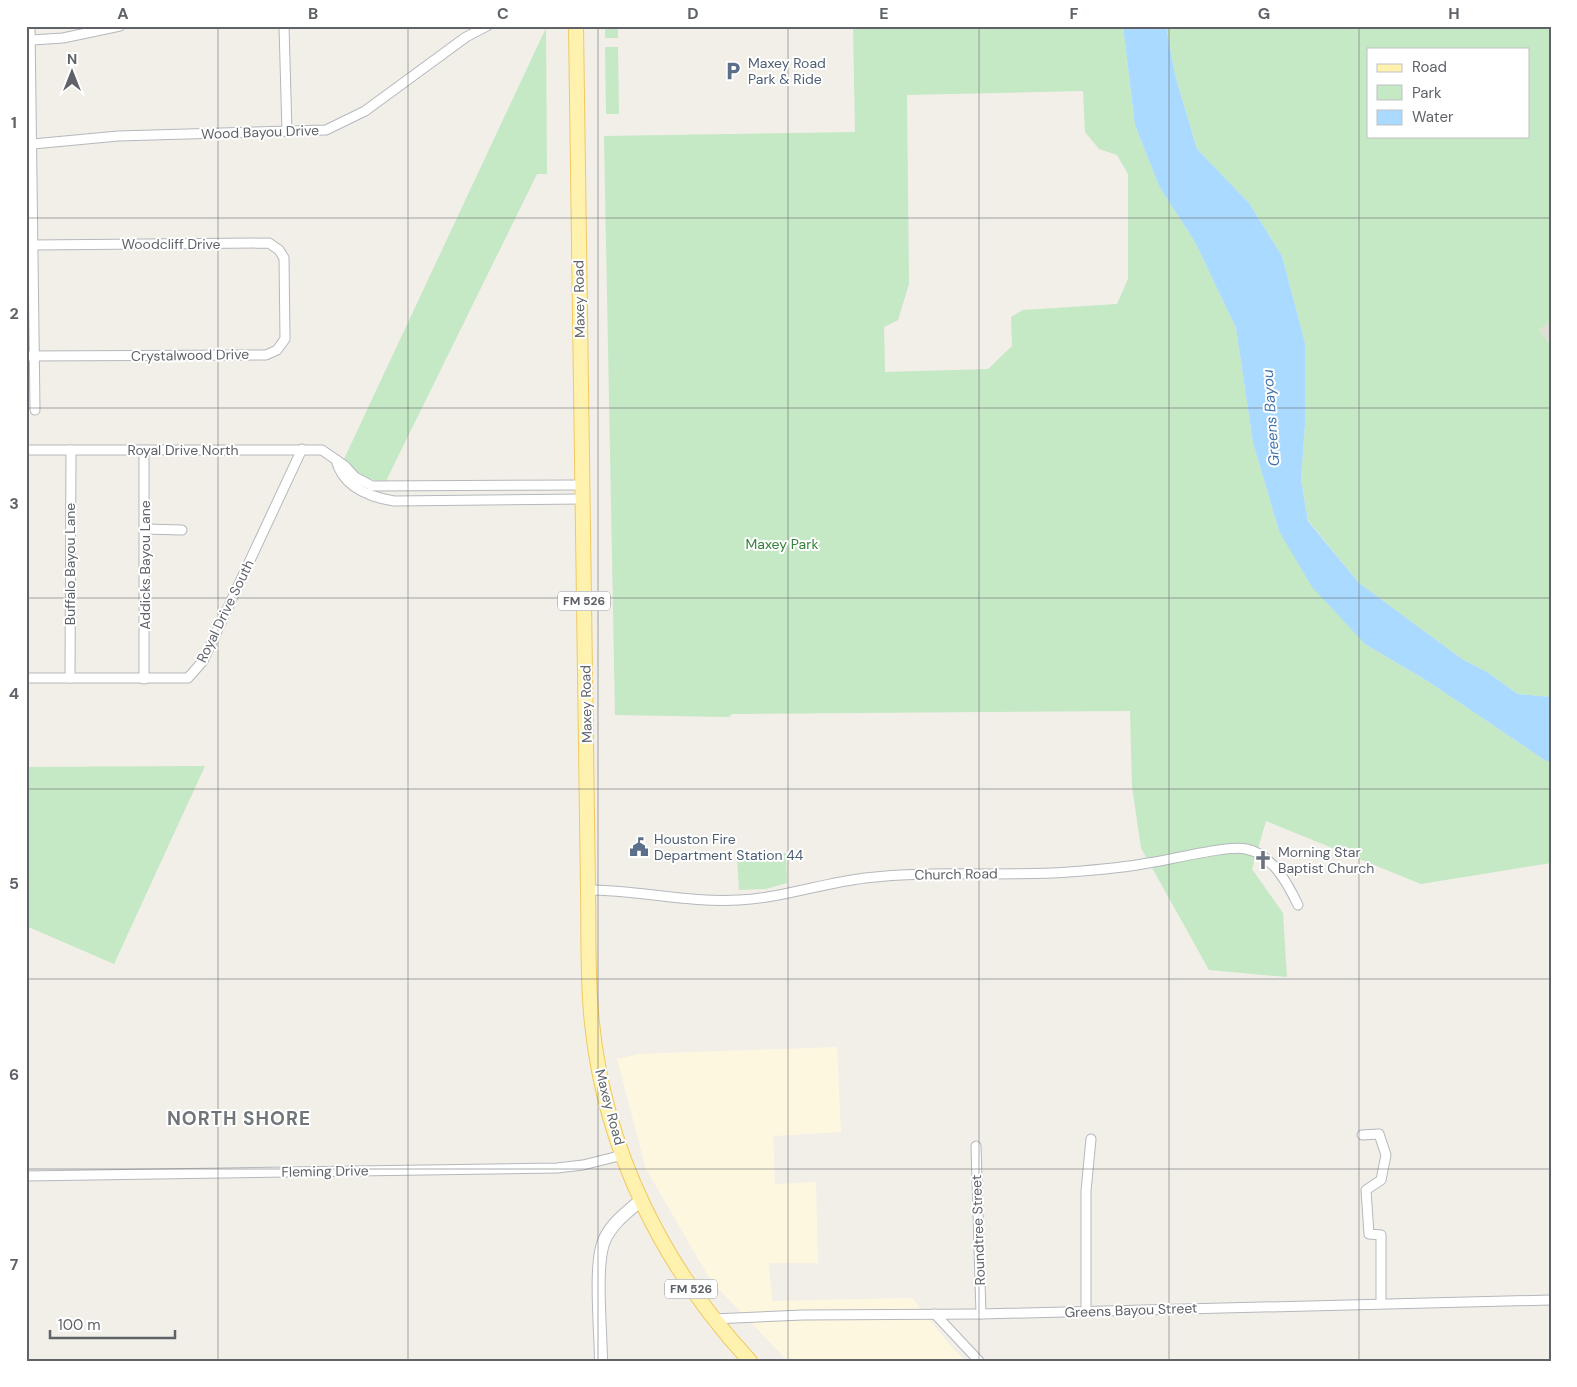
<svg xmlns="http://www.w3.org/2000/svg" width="1577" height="1387" viewBox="0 0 1577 1387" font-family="'DM Sans',sans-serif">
  <rect width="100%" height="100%" fill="#f1efe8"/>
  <polygon fill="#fef7e0" points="837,1047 841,1132 773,1136 775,1184 816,1182 818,1263 769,1263 772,1301 912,1298 954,1350 966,1361 788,1361 711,1281 646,1169 617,1059 638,1054"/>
  <polygon fill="#e1ded6" points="1551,321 1551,345 1539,330"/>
  <g fill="#c5e8c5" fill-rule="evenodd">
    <rect x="605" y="26" width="13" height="12"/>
    <path d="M 853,26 L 1123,26 L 1135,125 L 1159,186 L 1195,242 L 1236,328 L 1253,443 L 1279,531 L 1365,644 L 1429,682 L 1546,761 L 1551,761 L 1551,863 L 1421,884 L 1266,821 L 1252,869 L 1283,913 L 1287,977 L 1209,970 L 1141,848 L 1132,786 L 1130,711 L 732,714 L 729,717 L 615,715 L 604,136 L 855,132 ZM 1083,91 L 1085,132 L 1099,149 L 1117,155 L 1128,174 L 1128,279 L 1117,304 L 1023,310 L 1011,317 L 1012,346 L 988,369 L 885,372 L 884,327 L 898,320 L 909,284 L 907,95 Z"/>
    <path d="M 1166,26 L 1551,26 L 1551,321 L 1539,330 L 1551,345 L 1551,697 L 1518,694 L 1487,672 L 1462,659 L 1359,583 L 1308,520 L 1301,479 L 1305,425 L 1305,343 L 1282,256 L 1249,203 L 1197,149 L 1175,75 ZM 1368,49 L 1528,49 L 1528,136 L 1368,136 Z"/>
    <path d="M 546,28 L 547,174 L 537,174 L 386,481 C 366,481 357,474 344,459 Z"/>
    <polygon points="618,47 619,114 606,114 605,47"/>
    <polygon points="205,766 114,964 26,926 26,767"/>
    <polygon points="786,853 787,883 766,889 739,890 737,857"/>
  </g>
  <polygon fill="#aadaff" points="1123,26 1166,26 1175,75 1197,149 1249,203 1282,256 1305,343 1305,425 1301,479 1308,521 1359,583 1462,659 1487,672 1518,694 1551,697 1551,761 1546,761 1429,682 1365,644 1312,587 1279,531 1253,443 1236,328 1195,242 1159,186 1135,125"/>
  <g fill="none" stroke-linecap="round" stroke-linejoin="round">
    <g stroke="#b5b8bc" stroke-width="11">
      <g id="street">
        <polyline points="30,26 35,410"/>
        <polyline points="284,26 287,132"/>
        <polyline points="32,40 63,38 120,26"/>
        <polyline points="33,144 118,136 326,130 365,111 466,37 487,26"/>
        <polyline points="26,356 266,355 277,350 285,339 284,258 279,250 269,243 33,245"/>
        <polyline points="26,450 322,450 345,466 355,477 372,486 582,485"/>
        <polyline points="144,450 144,679"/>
        <path d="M 336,460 C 343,487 369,497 394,501 L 583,499"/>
        <polyline points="145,529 182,530"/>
        <polyline points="26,678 188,678 203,661 302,449"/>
        <polyline points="70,678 71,450"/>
        <path d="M 588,890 C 639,890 688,903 739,900 C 782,898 823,883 865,878 C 933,870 1002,877 1069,872 C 1096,870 1123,868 1148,863 C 1170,860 1227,845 1246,849 C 1272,854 1288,884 1298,905"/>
        <polyline points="1362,1135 1379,1134 1386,1155 1381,1180 1366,1190 1369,1234 1381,1235 1381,1303"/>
        <polyline points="976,1146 981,1314"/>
        <polyline points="26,1176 557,1168 583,1165 623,1155"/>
        <polyline points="1086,1311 1086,1191 1091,1139"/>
        <polyline points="935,1314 979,1361"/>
        <polyline points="713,1319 803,1315 981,1314 1551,1300"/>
      </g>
    </g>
    <g stroke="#b6babf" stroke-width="14">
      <path id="secondary" d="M 601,1361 C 601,1333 594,1264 604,1241 C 611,1224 626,1213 640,1201"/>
    </g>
    <g stroke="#f2c960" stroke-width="16">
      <path id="primary" d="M 576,26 L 588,890 C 589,934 587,979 592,1023 C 605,1151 663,1267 750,1361"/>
    </g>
    <use href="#street" stroke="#fff" stroke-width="9"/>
    <use href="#secondary" stroke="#fff" stroke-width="12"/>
    <use href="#primary" stroke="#fff2af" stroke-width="14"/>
  </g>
  <path fill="none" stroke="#5f6368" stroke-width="1" stroke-opacity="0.55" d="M 218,26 L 218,1361M 408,26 L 408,1361M 598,26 L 598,1361M 788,26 L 788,1361M 979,26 L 979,1361M 1169,26 L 1169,1361M 1359,26 L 1359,1361M 26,218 L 1551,218M 26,408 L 1551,408M 26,598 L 1551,598M 26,789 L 1551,789M 26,979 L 1551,979M 26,1169 L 1551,1169"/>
  <defs>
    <g id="parking-bare" transform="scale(1.5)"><path d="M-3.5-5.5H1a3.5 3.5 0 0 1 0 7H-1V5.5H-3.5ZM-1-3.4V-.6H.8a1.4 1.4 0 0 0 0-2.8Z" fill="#5c6f8a" stroke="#fff" stroke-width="2.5" paint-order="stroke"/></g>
    <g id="civic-bare" transform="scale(1.5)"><path d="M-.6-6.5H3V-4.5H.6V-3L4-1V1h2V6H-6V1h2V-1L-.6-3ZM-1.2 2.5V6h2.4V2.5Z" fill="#5c6f8a" stroke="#fff" stroke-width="2.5" paint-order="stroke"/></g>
    <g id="church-bare" transform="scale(1.5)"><path d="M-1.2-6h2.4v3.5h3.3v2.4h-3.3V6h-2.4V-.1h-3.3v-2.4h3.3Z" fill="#6b7280" stroke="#fff" stroke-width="2.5" paint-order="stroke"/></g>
  </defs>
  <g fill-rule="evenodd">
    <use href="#parking-bare" x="733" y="71"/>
    <use href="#civic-bare" x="639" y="847"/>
    <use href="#church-bare" x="1263" y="860"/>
  </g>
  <g text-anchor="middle" stroke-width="4" stroke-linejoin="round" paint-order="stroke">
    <g fill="#fff" stroke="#8f9295" stroke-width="1">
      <rect x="558" y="591.5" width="52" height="19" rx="4"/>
      <rect x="665" y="1279.5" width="52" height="19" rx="4"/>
    </g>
    <g font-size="12" font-weight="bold" fill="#5f6368">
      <text x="584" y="605">FM 526</text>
      <text x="691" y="1293">FM 526</text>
    </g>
    <g font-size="14" fill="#4e5e75" stroke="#fff" text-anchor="start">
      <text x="748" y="68">Maxey Road<tspan x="748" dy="16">Park &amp; Ride</tspan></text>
      <text x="654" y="844">Houston Fire<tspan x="654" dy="16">Department Station 44</tspan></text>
    </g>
    <g font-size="14" fill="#5f6368" stroke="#fff">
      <text transform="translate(260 132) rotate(-2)" y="5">Wood Bayou Drive</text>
      <text x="171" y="249">Woodcliff Drive</text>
      <text transform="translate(579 299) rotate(-91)" y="5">Maxey Road</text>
      <text transform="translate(190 355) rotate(-1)" y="5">Crystalwood Drive</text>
      <text x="183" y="455">Royal Drive North</text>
      <text transform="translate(70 564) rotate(-90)" y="5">Buffalo Bayou Lane</text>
      <text transform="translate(145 565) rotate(-90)" y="5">Addicks Bayou Lane</text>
      <text transform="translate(225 611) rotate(-64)" y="5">Royal Drive South</text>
      <text transform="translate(586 704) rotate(-91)" y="5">Maxey Road</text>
      <text transform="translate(956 874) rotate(-1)" y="5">Church Road</text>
      <text transform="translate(610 1107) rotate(75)" y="5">Maxey Road</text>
      <text transform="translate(325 1171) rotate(-1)" y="5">Fleming Drive</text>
      <text transform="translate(978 1230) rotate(-92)" y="5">Roundtree Street</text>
      <text transform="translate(1131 1310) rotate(-2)" y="5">Greens Bayou Street</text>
    </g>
    <g font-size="14" fill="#348238" stroke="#fff">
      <text x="782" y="549">Maxey Park</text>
    </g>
    <g font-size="14" fill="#5b616d" stroke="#fff" text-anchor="start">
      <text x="1278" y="857">Morning Star<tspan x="1278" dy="16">Baptist Church</tspan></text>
    </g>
    <g font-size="15" font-style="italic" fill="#4174aa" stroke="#fff">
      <text transform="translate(1271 418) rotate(-94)" y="5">Greens Bayou</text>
    </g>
    <g font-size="19" font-weight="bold" letter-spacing="1" fill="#70757a" stroke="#fff">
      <text x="239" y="1125">NORTH SHORE</text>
    </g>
  </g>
  <rect width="1577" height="1387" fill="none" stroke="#ffffff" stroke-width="55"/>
  <rect x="1367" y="48" width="162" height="90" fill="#ffffff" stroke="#bfc1c3"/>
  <rect x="1377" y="64" width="25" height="8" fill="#fff2af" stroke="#bfc1c3"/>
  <text x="1412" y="72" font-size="15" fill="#5f6368">Road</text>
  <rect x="1377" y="85" width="25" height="15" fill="#c5e8c5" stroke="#bfc1c3"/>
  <text x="1412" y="98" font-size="15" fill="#5f6368">Park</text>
  <rect x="1377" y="110" width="25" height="15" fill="#aadaff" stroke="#bfc1c3"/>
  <text x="1412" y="122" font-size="15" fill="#5f6368">Water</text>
  <g transform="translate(72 72)" stroke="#ffffff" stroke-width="4" paint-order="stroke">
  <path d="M0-4L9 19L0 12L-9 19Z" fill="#5f6368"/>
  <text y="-8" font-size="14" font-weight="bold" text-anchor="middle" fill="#5f6368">N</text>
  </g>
  <path d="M50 1330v8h125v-8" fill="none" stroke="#5f6368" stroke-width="2.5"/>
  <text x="58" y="1330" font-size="15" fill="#5f6368" stroke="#ffffff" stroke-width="4" paint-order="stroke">100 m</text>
  <rect x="28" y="28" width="1522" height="1332" fill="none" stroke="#5f6368" stroke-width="2"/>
  <g font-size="16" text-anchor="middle" font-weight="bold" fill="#5f6368">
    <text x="123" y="19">A</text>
    <text x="313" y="19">B</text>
    <text x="503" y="19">C</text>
    <text x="693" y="19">D</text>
    <text x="884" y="19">E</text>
    <text x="1074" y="19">F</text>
    <text x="1264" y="19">G</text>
    <text x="1454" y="19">H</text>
    <text x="14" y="128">1</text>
    <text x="14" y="319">2</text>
    <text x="14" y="509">3</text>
    <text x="14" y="699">4</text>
    <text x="14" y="889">5</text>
    <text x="14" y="1080">6</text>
    <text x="14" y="1270">7</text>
  </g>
</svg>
